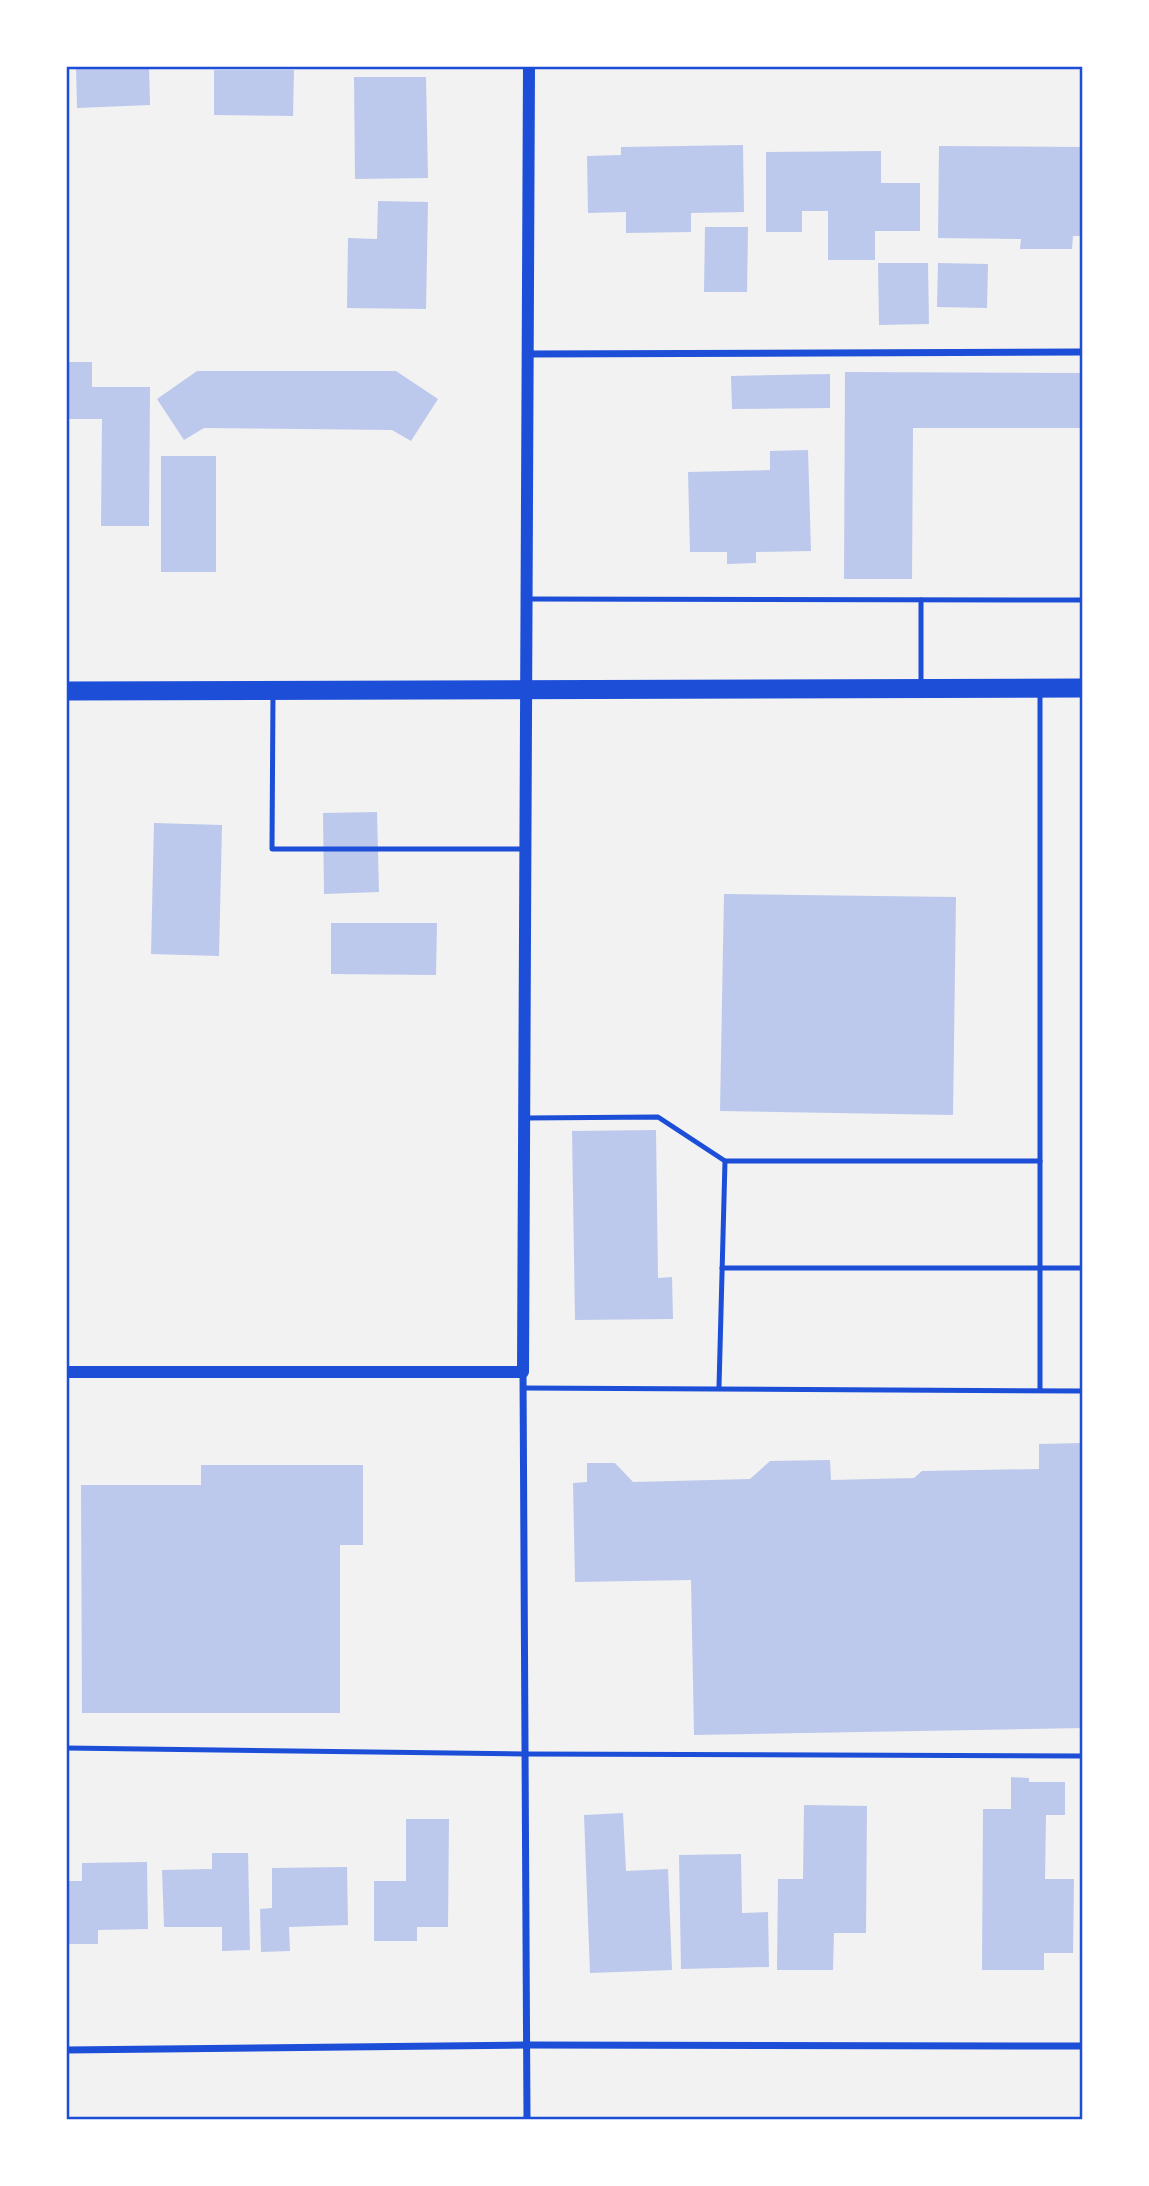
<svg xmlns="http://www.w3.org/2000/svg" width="1149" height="2186" viewBox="0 0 1149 2186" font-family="Overpass,sans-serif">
  <rect width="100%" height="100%" fill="#f2f2f2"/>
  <g fill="#bdc9ec">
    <polygon points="76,66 149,66 150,105 77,108"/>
    <polygon points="214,70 294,70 293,116 214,115"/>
    <polygon points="354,77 426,77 428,178 355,179"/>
    <polygon points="743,145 744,212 691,213 691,232 626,233 626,212 588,213 587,156 621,155 621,147"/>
    <polygon points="939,146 1082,147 1082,236 1073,236 1072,249 1020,249 1021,239 938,238"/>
    <polygon points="881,151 881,183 920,183 920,231 875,231 875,260 828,260 828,211 802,211 802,232 766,232 766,152"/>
    <polygon points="378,201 428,202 426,309 347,308 348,238 377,239"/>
    <polygon points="705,227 748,227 747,292 704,292"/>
    <polygon points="878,263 928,263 929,324 879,325"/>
    <polygon points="938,263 988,264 987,308 937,307"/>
    <polygon points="66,362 92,362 92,387 150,387 149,526 101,526 102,419 66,419"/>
    <polygon points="197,371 396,371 438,399 411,441 392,430 204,428 184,440 157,399"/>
    <polygon points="845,372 1082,373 1082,428 913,428 912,579 844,579"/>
    <polygon points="830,374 830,408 732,409 731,376"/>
    <polygon points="808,450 811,551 756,552 756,563 727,564 727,552 690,552 688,472 770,470 770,451"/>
    <rect x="161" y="456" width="55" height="116"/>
    <polygon points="377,812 379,892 324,894 323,813"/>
    <polygon points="154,823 222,825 219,956 151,954"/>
    <polygon points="724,894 956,897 953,1115 720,1111"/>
    <polygon points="331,923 437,923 436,975 331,974"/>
    <polygon points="656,1130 658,1278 672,1277 673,1319 575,1320 572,1131"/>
    <polygon points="1082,1443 1082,1728 694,1735 691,1580 575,1582 573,1483 587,1482 587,1463 615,1463 633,1482 750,1479 770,1461 830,1460 831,1480 914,1478 922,1471 1039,1469 1039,1444"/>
    <polygon points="201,1465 363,1465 363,1545 340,1545 340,1713 82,1713 81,1485 201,1485"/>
    <polygon points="1011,1777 1029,1778 1029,1782 1065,1782 1065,1815 1046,1815 1045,1879 1074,1879 1073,1953 1044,1953 1044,1970 982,1970 983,1809 1011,1809"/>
    <polygon points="804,1805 867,1806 866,1933 834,1933 833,1970 777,1970 778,1879 803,1879"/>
    <polygon points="623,1813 626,1871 668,1869 672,1970 590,1973 584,1815"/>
    <polygon points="406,1819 449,1819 448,1927 417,1927 417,1941 374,1941 374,1881 406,1881"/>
    <polygon points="212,1853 248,1853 250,1950 222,1951 222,1927 164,1927 162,1870 212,1869"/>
    <polygon points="741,1854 742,1913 768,1912 769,1967 681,1969 679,1855"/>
    <polygon points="147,1862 148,1929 98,1930 98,1944 66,1944 66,1881 82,1881 82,1863"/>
    <polygon points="347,1867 348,1925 289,1927 290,1951 261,1952 260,1909 272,1908 272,1868"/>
  </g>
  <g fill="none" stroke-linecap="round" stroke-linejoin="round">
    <g stroke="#1d4ed8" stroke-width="5">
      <polyline points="528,599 1082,600"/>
      <polyline points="921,600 921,686"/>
      <polyline points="273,693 272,849 524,849"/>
      <polyline points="1040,694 1040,1390"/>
      <polyline points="525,1118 658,1117 725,1161 719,1387"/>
      <polyline points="725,1161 1040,1161"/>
      <polyline points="722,1268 1082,1268"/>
      <polyline points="523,1388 1082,1391"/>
      <polyline points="66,1748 525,1754 1082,1756"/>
    </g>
    <g stroke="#1d4ed8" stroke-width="7">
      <polyline points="528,354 1082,352"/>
      <polyline points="523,1372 527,2120"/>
      <polyline points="66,2050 526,2045 1082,2046"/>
    </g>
    <polyline stroke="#1d4ed8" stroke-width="12" points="66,1372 523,1372 529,66"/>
    <polyline stroke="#1d4ed8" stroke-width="19" points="66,691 1082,688"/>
  </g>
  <rect width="1149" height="2186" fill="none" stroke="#ffffff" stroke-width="136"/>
  <rect x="68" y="68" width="1013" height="2050" fill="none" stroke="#1d4ed8" stroke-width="2.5"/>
</svg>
